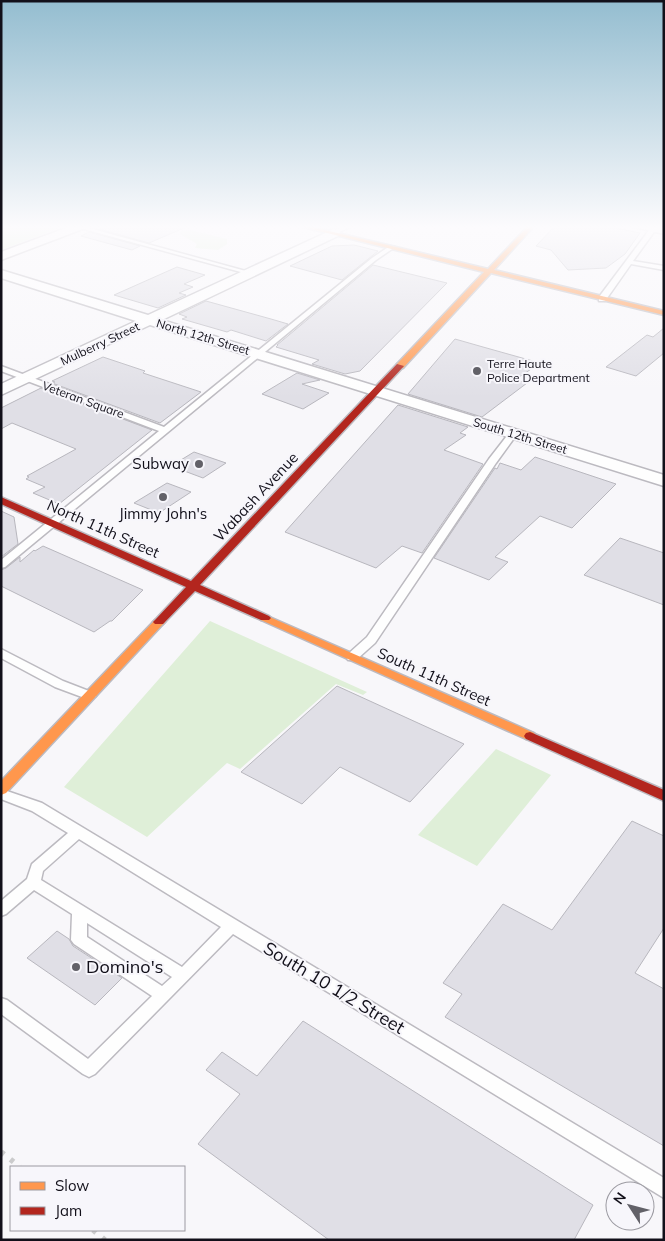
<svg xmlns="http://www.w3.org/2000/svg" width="665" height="1241" viewBox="0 0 665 1241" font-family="Mulish,sans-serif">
  <rect width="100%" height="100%" fill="#f8f7fa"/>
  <g fill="#dfefd8">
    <polygon points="1,225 64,225 65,226 1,250"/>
    <polygon points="190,230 227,239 227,244 218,250 195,248 197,244 180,234 181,231"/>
    <polygon points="210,621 367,692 363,695 336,684 240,769 227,763 147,837 64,787"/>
    <polygon points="496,749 551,775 477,866 418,835"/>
  </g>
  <g fill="#e0dfe6" stroke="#b8b7be">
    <polygon points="109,225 191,225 149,243 99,229"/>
    <polygon points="556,225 601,225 640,233 625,254 606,268 568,270 551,250 536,246"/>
    <polygon points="89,232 140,246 132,250 81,236"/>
    <polygon points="354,245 378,251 342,280 290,266 332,246"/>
    <polygon points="373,265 447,283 360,371 345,374 312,364 319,360 276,347 278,345 277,345"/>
    <polygon points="177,267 205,275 184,284 193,287 179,293 186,295 158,308 114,295"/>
    <polygon points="206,301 271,319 288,324 266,341 231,330 227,332 182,319 187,317 179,314"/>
    <polygon points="664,328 664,353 636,376 606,367 647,335 653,337"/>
    <polygon points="455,339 483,347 540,363 515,380 527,383 482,417 408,394"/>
    <polygon points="103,357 145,371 143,373 201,392 160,423 52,383 55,382 52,381"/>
    <polygon points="297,373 320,380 302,384 329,393 303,409 262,394"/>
    <polygon points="41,388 152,430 59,504 33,493 45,487 26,479 29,477 27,476 76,449 12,423 1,429 1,408"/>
    <polygon points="398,405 468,427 460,433 466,435 444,450 483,464 422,553 402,546 376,568 285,532"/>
    <polygon points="194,452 226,463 203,478 171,466"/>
    <polygon points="535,457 616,484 572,528 540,516 495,557 508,562 489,580 434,558 495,468 497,469 500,463 521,470"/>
    <polygon points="167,483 191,492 159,513 134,503"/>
    <polygon points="1,511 14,517 18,544 1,557"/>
    <polygon points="620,538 664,553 664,605 584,575"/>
    <polygon points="43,546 143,590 112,621 110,621 94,632 1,586 1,570 6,568 20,557 20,562 34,550 35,551"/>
    <polygon points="337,686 464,744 410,802 340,767 302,804 241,772"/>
    <polygon points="632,821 664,836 664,928 635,973 664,989 664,1146 445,1017 462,994 443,983 503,904 552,930"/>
    <polygon points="57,931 69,939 73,946 122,978 95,1005 27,958"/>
    <polygon points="303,1021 593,1205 574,1240 329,1240 198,1144 240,1094 206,1070 222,1052 257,1076"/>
  </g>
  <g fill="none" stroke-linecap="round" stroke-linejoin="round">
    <g stroke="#bcbac0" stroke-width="3">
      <g id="lane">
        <polygon points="69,225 78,225 253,273 248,274"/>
        <polygon points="346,225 353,225 336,234 331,233"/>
        <polygon points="653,225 659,225 633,261 664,266 664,270 631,264 605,301 599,301 599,297"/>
        <polygon points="390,246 395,247 376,260 5,567 1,568 1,560 159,431 1,371 1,366 164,427 372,258"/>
        <polygon points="513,431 517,434 496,463 375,643 356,660 348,660 346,657 348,654 367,637 489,459 510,432"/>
        <polygon points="1,649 63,681 94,693 96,696 90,700 55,687 1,658"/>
        <path d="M 1,789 L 42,803 L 664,1178 L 664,1198 L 233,934 L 95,1074 L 89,1077 L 83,1074 L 1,1014 L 1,998 L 7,1000 L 88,1059 L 152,996 L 74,944 L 71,940 L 72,914 L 34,890 L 6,914 L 1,916 L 1,901 L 27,879 L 32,864 L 68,833 L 32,811 L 1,799 ZM 79,839 L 221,927 L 182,967 L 41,880 L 43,871 ZM 87,923 L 172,977 L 162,986 L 87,937 Z"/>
      </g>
    </g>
    <g stroke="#bcbac0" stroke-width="3">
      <g id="street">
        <polygon points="74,225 90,225 88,227 1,260 1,252"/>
        <polygon points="632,225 664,226 664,234 634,227"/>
        <polygon points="334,229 338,230 340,233 338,236 162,320 664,475 664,486 150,325 1,395 1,384 136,321 1,278 1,270 148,315"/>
      </g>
    </g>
    <g stroke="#bcbac0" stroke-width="3">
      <g id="slow">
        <polygon points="295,225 304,225 488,269 529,225 535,225 494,270 664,311 664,315 491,273 403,368 397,368 397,364 484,272"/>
        <polygon points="265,615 534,733 536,736 534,739 526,739 261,620 259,618"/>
        <polygon points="159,619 163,620 165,622 163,624 6,793 1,795 1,781 155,620"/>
      </g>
    </g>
    <g stroke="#bcbac0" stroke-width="3">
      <g id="jam">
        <polygon points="397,364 404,366 200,585 269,616 271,618 269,620 261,620 195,591 163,624 155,624 153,622 155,620 186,587 1,504 1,497 191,581"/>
        <polygon points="530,732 664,790 664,801 526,739 524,736 526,733"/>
      </g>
    </g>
    <use href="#lane" fill="#fefefe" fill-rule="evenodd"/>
    <use href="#street" fill="#fefefe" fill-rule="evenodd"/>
    <use href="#slow" fill="#ff974d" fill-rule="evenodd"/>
    <use href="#jam" fill="#b3261e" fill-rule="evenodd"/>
    <g stroke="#cbcbcc" stroke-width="5.5" stroke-dasharray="4 8" stroke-linecap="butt">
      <polyline points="1,1152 20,1167"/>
      <polyline points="93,1230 105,1240"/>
    </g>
  </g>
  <linearGradient id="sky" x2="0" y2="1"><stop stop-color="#94bdd0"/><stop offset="0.57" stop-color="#fcfbfd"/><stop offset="1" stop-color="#fcfbfd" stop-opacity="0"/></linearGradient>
  <rect width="665" height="398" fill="url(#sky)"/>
  <g fill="#626168" stroke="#f7f6fb" stroke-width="2">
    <circle cx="477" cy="371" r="5"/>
    <circle cx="199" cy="464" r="5"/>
    <circle cx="163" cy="497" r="5"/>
    <circle cx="76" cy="967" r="5"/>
  </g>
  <g text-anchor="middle" stroke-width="4" stroke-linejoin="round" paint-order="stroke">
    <g font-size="12" fill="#12101a" stroke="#f7f6fb">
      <text transform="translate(203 337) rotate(17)" y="4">North 12th Street</text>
      <text transform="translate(100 344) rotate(-25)" y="4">Mulberry Street</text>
      <text transform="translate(83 400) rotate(20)" y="4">Veteran Square</text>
      <text transform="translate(520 436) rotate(17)" y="4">South 12th Street</text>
    </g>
    <g font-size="12" fill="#12101a" stroke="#f7f6fb" text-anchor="start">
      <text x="487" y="368">Terre Haute<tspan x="487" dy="14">Police Department</tspan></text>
    </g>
    <g font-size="15" fill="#12101a" stroke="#f7f6fb" text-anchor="end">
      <text x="189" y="469">Subway</text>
      <text x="163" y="519" text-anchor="middle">Jimmy John's</text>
    </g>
    <g font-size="15" fill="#12101a" stroke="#f7f6fb">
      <text transform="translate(256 497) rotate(-47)" y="5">Wabash Avenue</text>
      <text transform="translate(103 529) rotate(24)" y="5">North 11th Street</text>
      <text transform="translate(434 677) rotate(24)" y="5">South 11th Street</text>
    </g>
    <g font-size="18" fill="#12101a" stroke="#f7f6fb" text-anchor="start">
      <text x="86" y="973">Domino's</text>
    </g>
    <g font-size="18" fill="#12101a" stroke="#f7f6fb">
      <text transform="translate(334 988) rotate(31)" y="6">South 10 1/2 Street</text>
    </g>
  </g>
  <rect width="665" height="1241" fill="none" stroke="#12101a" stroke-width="5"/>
  <rect x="10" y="1166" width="175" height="65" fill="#f7f6fb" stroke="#9b9aa1"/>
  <rect x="20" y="1182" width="25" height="8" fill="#ff974d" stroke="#9b9aa1"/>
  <text x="55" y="1191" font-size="15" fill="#12101a">Slow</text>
  <rect x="20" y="1207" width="25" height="8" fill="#b3261e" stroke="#9b9aa1"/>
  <text x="55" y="1216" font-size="15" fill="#12101a">Jam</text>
  <g transform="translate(630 1206) rotate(306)"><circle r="24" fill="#f7f6fb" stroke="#9b9aa1"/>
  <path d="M0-4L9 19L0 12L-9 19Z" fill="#626168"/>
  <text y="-8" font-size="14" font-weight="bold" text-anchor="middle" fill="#12101a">N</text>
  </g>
</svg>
